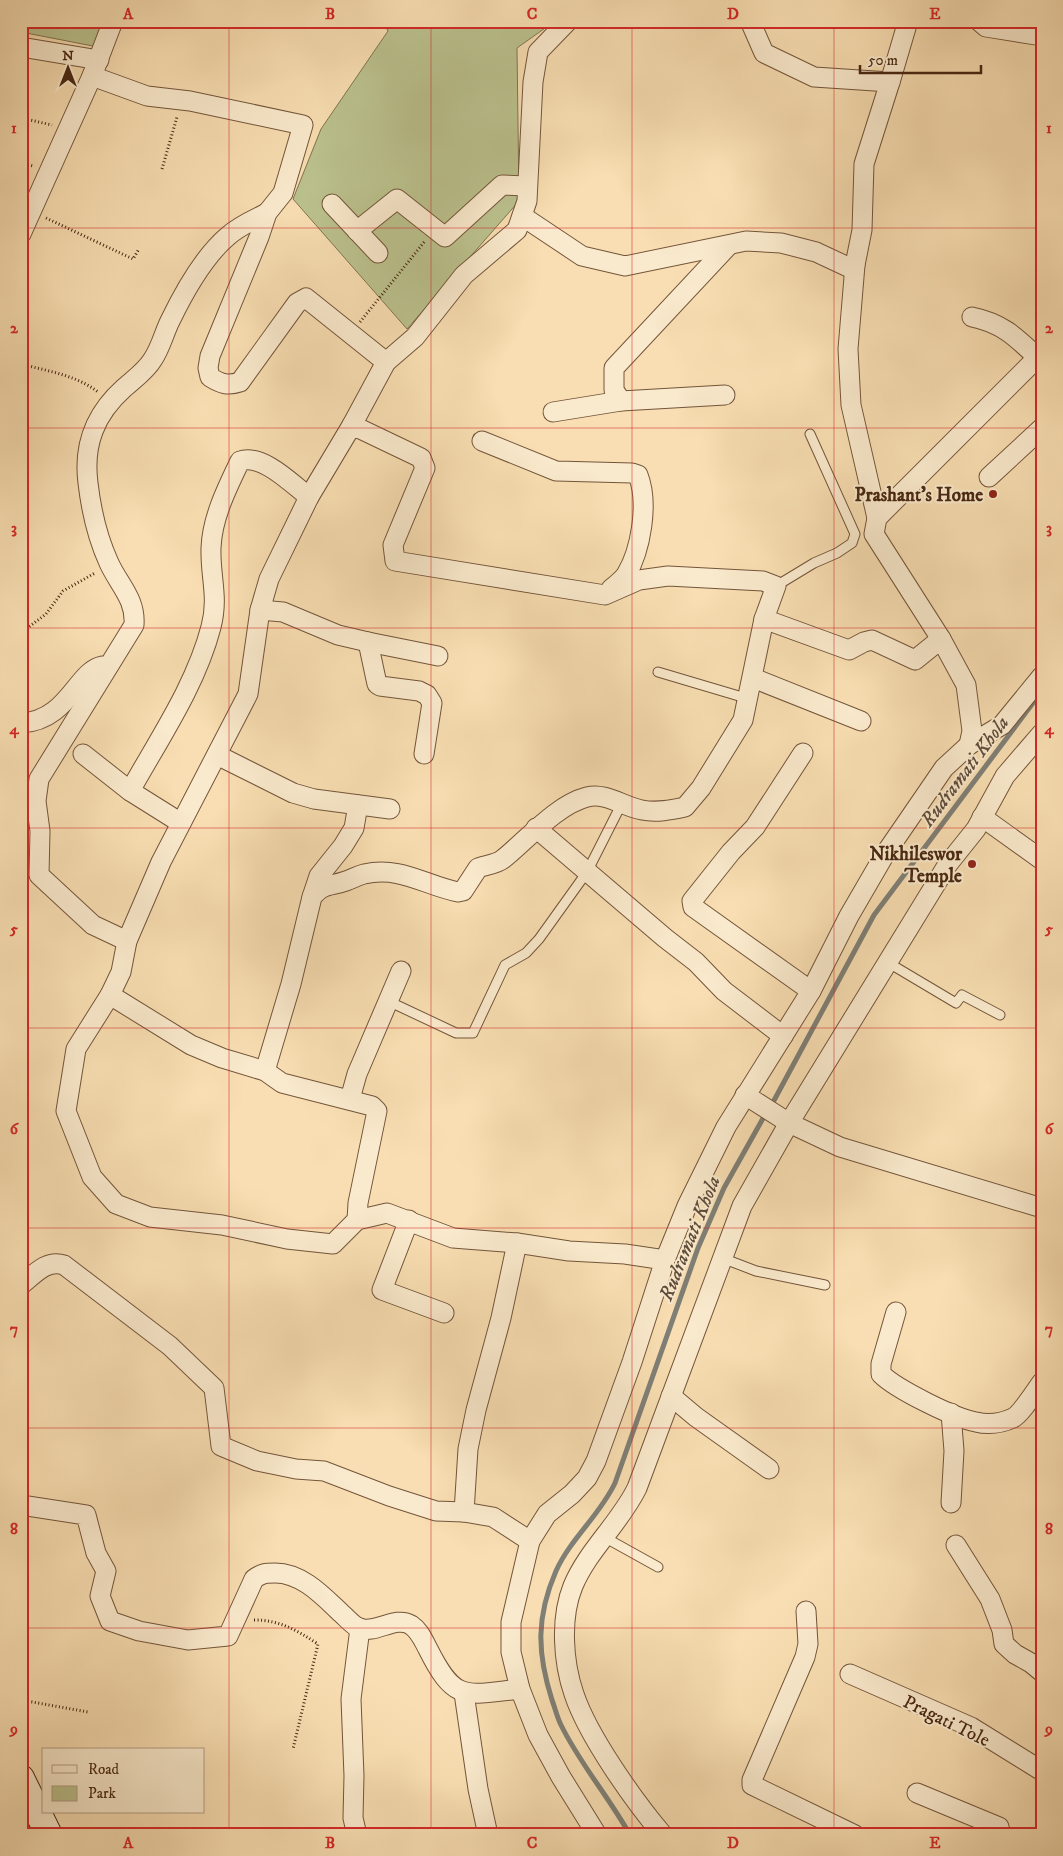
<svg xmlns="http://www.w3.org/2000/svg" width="1063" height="1856" viewBox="0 0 1063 1856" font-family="'IM FELL DW Pica',serif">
  <rect width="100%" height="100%" fill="#f8deb2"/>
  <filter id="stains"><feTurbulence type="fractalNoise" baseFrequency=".004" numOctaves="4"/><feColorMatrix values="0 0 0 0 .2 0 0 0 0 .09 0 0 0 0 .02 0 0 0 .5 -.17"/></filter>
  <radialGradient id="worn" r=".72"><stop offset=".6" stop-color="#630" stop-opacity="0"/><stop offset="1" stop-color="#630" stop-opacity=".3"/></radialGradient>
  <g fill="#bbc28e" stroke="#827450">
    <polygon points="21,21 112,21 103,48 21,32"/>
    <polygon points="383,21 555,21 517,48 519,201 407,329 293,199 321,129 388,31"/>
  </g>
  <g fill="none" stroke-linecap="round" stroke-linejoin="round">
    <g stroke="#7f7f76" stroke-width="5">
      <polyline points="771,1106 874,915 1042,691"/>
      <path d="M 630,1835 C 609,1797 580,1764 561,1725 C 557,1717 555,1708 552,1700 C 537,1653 536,1617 556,1571 C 571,1538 600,1515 615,1483 L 698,1248 L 724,1188 L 766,1113"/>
    </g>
    <g stroke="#74553a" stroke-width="11">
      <g id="lane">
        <polyline points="776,586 814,563 837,553 852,543 855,534 810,434"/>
        <polyline points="658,672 749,699"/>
        <polyline points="887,962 956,1003 962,995 1000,1015"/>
        <polyline points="388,1001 456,1033 473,1033 505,965 526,953 539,939 587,872 622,803"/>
        <polyline points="722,1258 756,1271 825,1285"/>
        <polyline points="604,1537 658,1567"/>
      </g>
    </g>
    <g stroke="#74553a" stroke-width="21">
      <g id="street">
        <polyline points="979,21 986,27 1042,36"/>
        <polyline points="21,47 99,60"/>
        <path d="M 92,76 L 147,96 L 190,101 L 303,125 L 283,193 L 267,213 L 259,237 L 210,356 L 208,368 L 210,377 C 221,384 228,386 240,382 L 297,303 L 306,298 L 386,362"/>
        <polyline points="890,82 908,21"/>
        <polyline points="332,204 378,253"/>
        <polyline points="522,216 582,256 625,266 746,241 781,243 816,252 848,267 855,265 862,230 864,164 890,82 814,77 764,53 750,21"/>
        <polyline points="357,231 397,199 445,237 502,185 527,186"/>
        <polyline points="21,234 92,76 113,21"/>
        <polyline points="855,265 848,349 851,405 877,518"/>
        <path d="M 972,317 C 1002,323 1016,337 1038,358"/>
        <polyline points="621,401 614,390 614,368 729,245"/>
        <polyline points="553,412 621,401 725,395"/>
        <polyline points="352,425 386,362 415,337 464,275 517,230 527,201 533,82 538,52 568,21"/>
        <path d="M 482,441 L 556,471 L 632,473 L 638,475 C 649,503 641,550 626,575 C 622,580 616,585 611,589"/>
        <polyline points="989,477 1042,428"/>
        <polyline points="260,610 283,612 338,635 368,642 377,684 380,686 419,691 427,695 432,703 424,754"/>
        <polyline points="764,619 849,650 864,642 872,640 915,660 941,639"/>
        <polyline points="368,642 438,656"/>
        <polyline points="753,678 861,721"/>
        <path d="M 21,723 C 68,721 77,671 102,666"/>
        <polyline points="969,745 972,731 966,685 941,639 874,534 877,518 1042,353"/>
        <polyline points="803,753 755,827 731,852 692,901 693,907 811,991"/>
        <polyline points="83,754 130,791 181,823"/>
        <polyline points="217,755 293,793 314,799 390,809"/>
        <path d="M 130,791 C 159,739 196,685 211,627 C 219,597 210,577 211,548 C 212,518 227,488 240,461 C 262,453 292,484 309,497"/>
        <polyline points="982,817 1042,860"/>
        <polyline points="536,828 665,938 696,962 724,991 783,1036"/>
        <polyline points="312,897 319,876 343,846 354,828 358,805"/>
        <path d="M 127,941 L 93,925 L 39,875 L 40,831 L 36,801 L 39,779 L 134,625 C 136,599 119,585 109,563 C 98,539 91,509 88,483 C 83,444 95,414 124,388 C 134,379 146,371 153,359 C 161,347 164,333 170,321 C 184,292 203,257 228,236 C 239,226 253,220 267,213"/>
        <polyline points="110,995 191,1045 222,1058 265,1071 282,1083 372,1106 377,1111 358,1203 357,1220"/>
        <path d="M 265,1071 L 291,984 L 312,897 C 324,883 329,887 346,881 C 352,879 357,876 364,874 C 401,866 424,885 458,892 L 463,891 L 478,868 C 486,865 497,864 503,859 C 527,840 556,805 587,797 C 606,792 624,807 642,810 C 656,813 671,810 685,807 L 701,788 L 743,720 L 764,619 L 776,586 L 763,581 L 668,576 L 639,580 L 605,595 L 395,561 L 393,545 L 425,468 L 421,458 L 352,425 L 309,497 L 269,579 L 260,610 L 248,694 L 161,862 L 127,941 L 121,972 L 110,995 L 76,1049 L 66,1111 L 92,1177 L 116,1204 L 150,1217 L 222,1225 L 287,1239 L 333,1244 L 357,1220 L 387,1213 L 453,1238 L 517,1243 L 569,1251 L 625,1254 L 665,1260"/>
        <polyline points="745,1095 789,1123 840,1147 1042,1208"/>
        <polyline points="350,1099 357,1074 401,971"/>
        <polyline points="409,1220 382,1290 444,1313"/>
        <path d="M 21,1285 C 34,1275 46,1259 64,1265 L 170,1346 L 214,1388 L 221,1446 L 257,1461 L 296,1469 L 324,1471 L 389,1496 L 436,1511 L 464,1512 L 493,1517 L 530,1541"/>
        <path d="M 896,1312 L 881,1364 L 881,1374 C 896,1389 954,1418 976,1422 C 988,1425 1002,1423 1013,1418 C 1021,1414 1036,1390 1042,1382"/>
        <polyline points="671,1396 696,1417 769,1469"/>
        <polyline points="951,1413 954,1451 951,1503"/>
        <path d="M 21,1505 L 86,1515 L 96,1553 L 106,1571 L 100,1596 L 110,1621 L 139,1631 L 188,1640 L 228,1636 L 254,1579 C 262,1573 266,1573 275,1573 C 302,1573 323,1596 341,1613 C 347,1618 352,1625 359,1628 C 375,1635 395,1615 411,1625 C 420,1631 423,1640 428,1649 C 455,1703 465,1695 520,1689"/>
        <polyline points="464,1512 468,1449 476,1410 501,1318 517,1243"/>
        <polyline points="956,1545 990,1599 1002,1630 1004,1644 1015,1654 1031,1663 1042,1672"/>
        <polyline points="806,1611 808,1644 805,1657 752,1780 752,1785 855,1835"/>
        <polyline points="850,1674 971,1727 1042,1771"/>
        <polyline points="464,1693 478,1789 488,1835"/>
        <polyline points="917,1793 999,1827 1001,1835"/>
        <polyline points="357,1835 353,1818 354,1776 351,1699 360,1628"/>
        <polyline points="597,1835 561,1777 538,1735 520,1689 511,1652 511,1622 530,1541 547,1514 572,1494 587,1478 596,1461 632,1362 665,1260 687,1206 726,1127 811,991 849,916 885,854 944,768 969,745 1002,725 1042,676"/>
        <path d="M 663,1835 C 634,1801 588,1736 574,1694 C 563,1662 560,1618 573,1586 C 588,1550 620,1523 637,1488 L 742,1206 L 789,1123 L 948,864 L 976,829 L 1005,776 L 1042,733"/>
      </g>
    </g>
    <g stroke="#482712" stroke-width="28">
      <polyline id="secondary" points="21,1778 49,1835"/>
    </g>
    <g stroke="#482712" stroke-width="3" stroke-dasharray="1 2.5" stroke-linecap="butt">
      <polyline points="21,118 52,125"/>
      <polyline points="21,163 33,166"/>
      <polyline points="162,169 177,117"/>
      <polyline points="46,218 133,259 139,249"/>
      <polyline points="360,322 425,241"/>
      <path d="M 21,364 C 47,371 76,375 98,392"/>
      <polyline points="21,633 46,614 63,591 95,573"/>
      <path d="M 254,1620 C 280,1620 296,1630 318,1644 L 293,1749"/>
      <polyline points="21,1700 88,1712"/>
    </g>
    <use href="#lane" stroke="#faeacd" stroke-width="9"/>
    <use href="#street" stroke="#faeacd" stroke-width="19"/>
    <use href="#secondary" stroke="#faeacd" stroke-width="26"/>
  </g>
  <path fill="none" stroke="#d62828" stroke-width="1" stroke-opacity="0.55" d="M 229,21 L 229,1835M 431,21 L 431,1835M 632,21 L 632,1835M 834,21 L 834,1835M 21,228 L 1042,228M 21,428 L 1042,428M 21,628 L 1042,628M 21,828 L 1042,828M 21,1028 L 1042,1028M 21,1228 L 1042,1228M 21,1428 L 1042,1428M 21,1628 L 1042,1628"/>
  <g fill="#8f2418" stroke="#faeacd" stroke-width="2">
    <circle cx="993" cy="494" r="5"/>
    <circle cx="972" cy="864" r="5"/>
  </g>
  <g text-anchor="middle" stroke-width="4" stroke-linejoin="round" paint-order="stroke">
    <g font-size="19" font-weight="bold" fill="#482712" stroke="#faeacd" text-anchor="end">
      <text x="983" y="501">Prashant's Home</text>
      <text x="962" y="860">Nikhileswor<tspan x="962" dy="22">Temple</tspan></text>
    </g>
    <g font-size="19" fill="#482712" stroke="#faeacd">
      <text transform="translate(947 1720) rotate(26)" y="7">Pragati Tole</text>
    </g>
    <g font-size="20" font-style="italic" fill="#5f4c3c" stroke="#faeacd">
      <text transform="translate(964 771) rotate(-53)" y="7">Rudramati Khola</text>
      <text transform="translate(689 1238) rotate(-68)" y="7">Rudramati Khola</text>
    </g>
  </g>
  <rect width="1063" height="1856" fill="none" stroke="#f8deb2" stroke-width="55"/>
  <rect x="42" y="1748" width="162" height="65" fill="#faeacd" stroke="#b39c82"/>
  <rect x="52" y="1765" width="25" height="8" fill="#faeacd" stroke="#b39c82"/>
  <text x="88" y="1774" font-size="15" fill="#482712">Road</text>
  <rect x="52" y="1786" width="25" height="15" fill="#bbc28e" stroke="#b39c82"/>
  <text x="88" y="1798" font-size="15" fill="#482712">Park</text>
  <g transform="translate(68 68)" stroke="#faeacd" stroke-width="4" paint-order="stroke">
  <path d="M0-4L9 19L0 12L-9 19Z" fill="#482712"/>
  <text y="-8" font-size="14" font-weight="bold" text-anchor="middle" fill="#482712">N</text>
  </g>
  <path d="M860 65v8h121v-8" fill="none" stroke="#482712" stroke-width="2.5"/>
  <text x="868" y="65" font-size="15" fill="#482712" stroke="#faeacd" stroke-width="4" paint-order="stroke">50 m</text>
  <rect x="28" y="28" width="1008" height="1800" fill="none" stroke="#d62828" stroke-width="2"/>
  <g font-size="16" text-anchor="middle" font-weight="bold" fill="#d62828">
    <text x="128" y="19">A</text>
    <text x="330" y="19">B</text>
    <text x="532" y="19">C</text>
    <text x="733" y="19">D</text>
    <text x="935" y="19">E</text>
    <text x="14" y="133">1</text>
    <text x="1049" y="133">1</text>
    <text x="14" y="333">2</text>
    <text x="1049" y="333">2</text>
    <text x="14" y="533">3</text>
    <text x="1049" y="533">3</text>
    <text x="14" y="734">4</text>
    <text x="1049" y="734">4</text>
    <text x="14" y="934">5</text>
    <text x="1049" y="934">5</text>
    <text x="14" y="1134">6</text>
    <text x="1049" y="1134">6</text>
    <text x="14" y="1334">7</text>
    <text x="1049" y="1334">7</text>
    <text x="14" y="1534">8</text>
    <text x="1049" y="1534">8</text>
    <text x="14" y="1734">9</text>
    <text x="1049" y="1734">9</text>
    <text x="128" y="1848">A</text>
    <text x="330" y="1848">B</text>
    <text x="532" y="1848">C</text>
    <text x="733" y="1848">D</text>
    <text x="935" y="1848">E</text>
  </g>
  <rect width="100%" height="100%" filter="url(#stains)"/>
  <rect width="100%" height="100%" fill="url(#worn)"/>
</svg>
